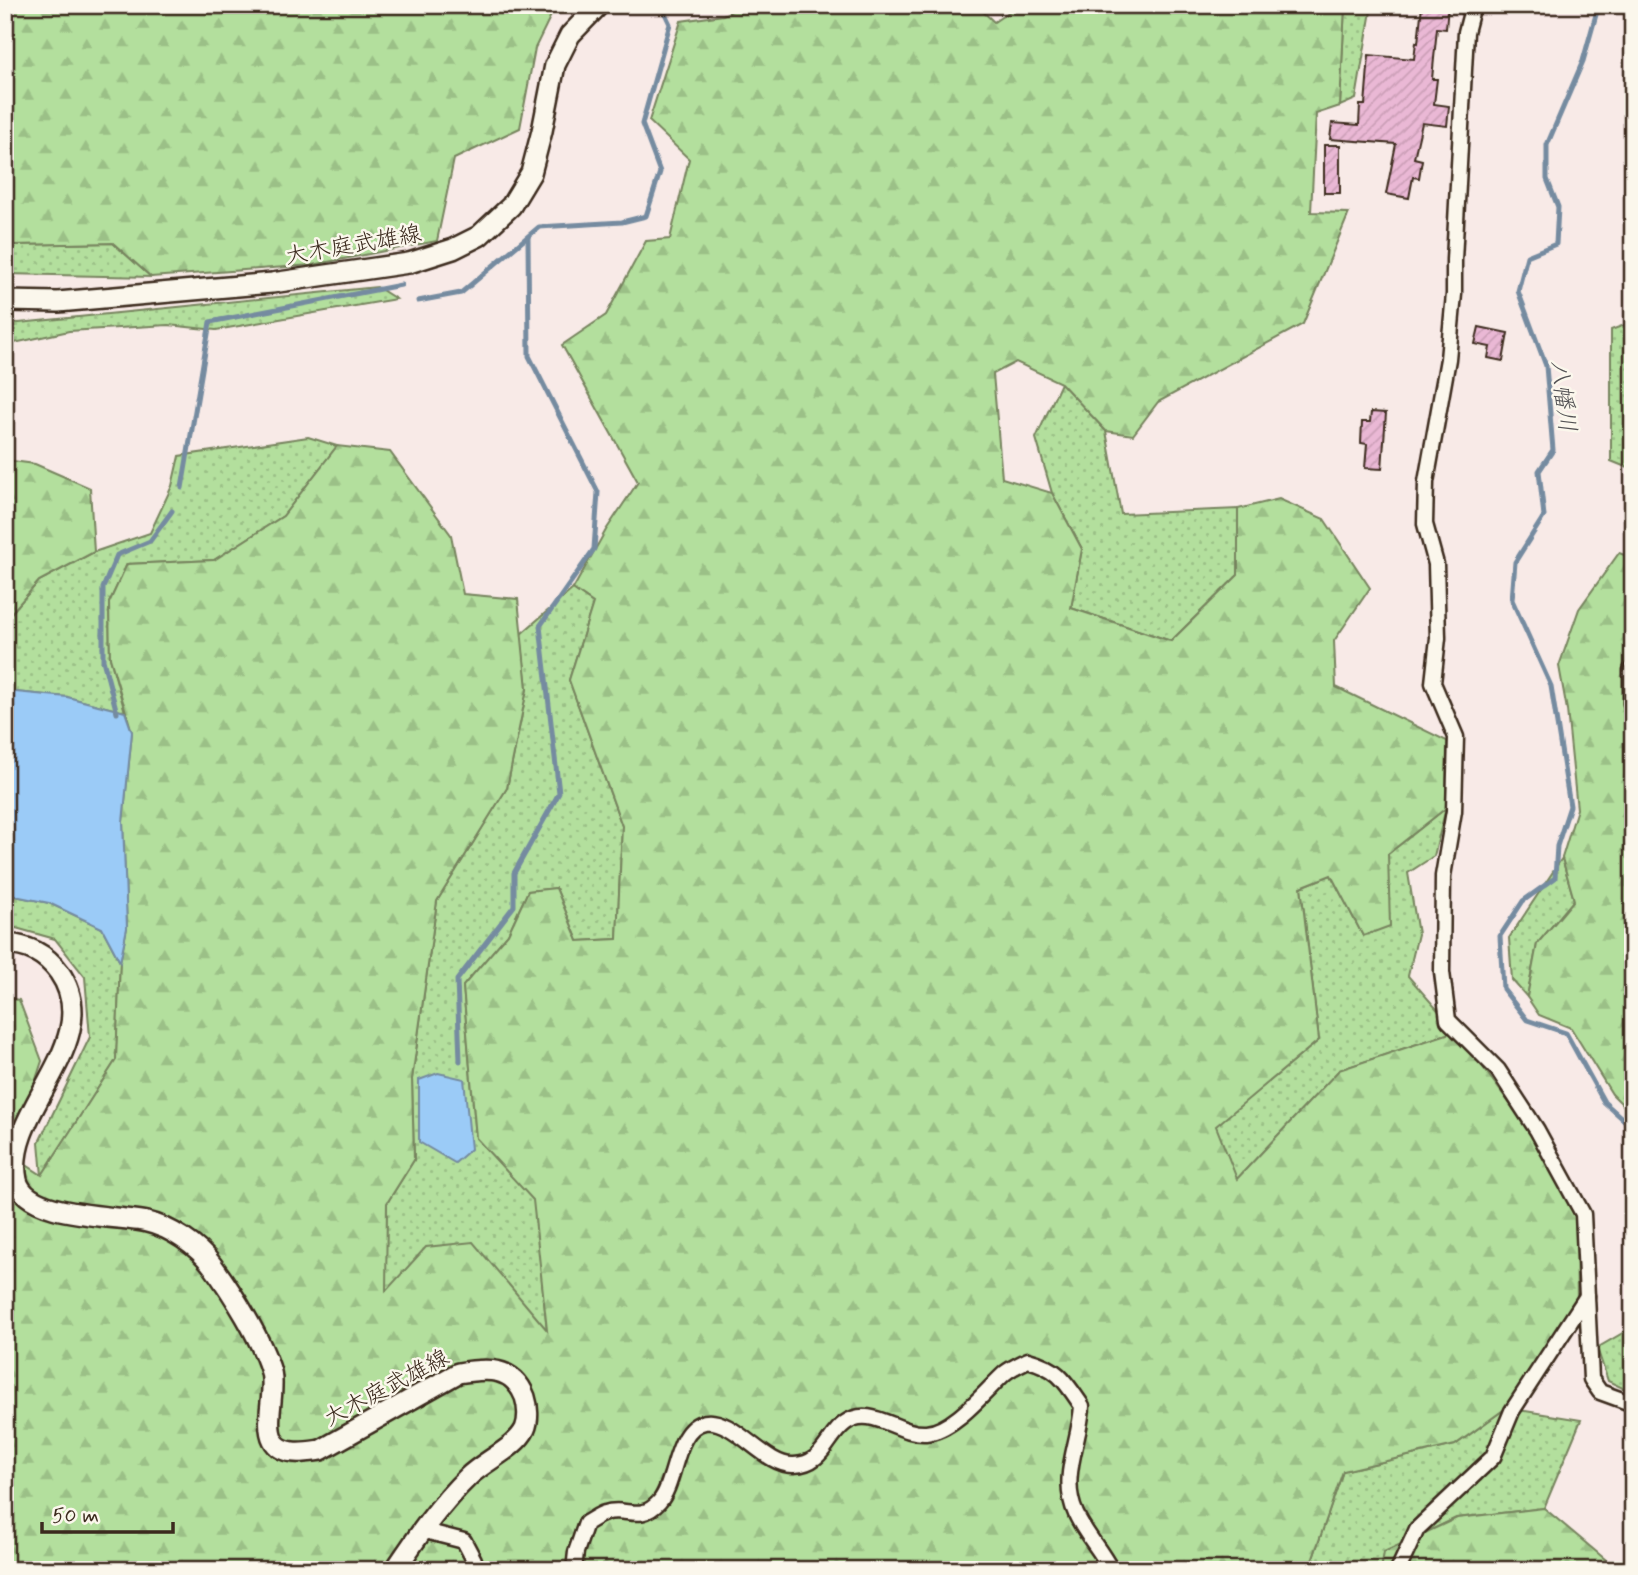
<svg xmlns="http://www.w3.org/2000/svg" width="1638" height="1575" viewBox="0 0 1638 1575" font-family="Mynerve,'Klee One',sans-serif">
  <defs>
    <pattern id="grass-dots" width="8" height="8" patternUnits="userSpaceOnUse" patternTransform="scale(1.75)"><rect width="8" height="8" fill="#b3df9d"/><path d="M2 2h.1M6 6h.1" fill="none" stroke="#9bc087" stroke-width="1.8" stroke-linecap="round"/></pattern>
    <pattern id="forest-firs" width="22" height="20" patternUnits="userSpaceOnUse" patternTransform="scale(1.75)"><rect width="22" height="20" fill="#b3df9d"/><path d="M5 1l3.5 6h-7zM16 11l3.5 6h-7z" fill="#9bc087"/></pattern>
    <pattern id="building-hatch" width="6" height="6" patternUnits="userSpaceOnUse" patternTransform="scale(1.75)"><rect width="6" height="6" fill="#eab8d5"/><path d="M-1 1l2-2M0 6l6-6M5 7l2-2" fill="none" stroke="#ca9eb6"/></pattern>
  </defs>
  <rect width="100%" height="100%" fill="#f8eae7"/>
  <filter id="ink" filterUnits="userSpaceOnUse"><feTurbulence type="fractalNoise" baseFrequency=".0143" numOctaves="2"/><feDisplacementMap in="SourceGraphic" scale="14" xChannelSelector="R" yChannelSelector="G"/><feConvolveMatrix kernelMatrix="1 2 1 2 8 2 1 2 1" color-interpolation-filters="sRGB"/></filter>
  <g filter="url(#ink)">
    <g fill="url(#grass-dots)" stroke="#77845e" stroke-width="2">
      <polygon points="1345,5 1372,5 1356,99 1340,106"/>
      <polygon points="5,240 12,245 113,243 151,277 5,274"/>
      <polygon points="377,287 396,299 216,330 168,325 69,331 5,345 5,322 19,323"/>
      <polygon points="1633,322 1633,470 1611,461 1611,330"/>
      <polygon points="1061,383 1106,431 1121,514 1238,509 1238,575 1171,641 1071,608 1082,549 1052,493 1036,438"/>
      <polygon points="308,437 337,446 283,516 214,560 127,564 109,603 110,658 125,712 67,697 5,691 5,620 39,581 94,552 150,533 172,486 179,456"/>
      <polygon points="573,589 593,603 569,680 622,826 617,939 578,941 556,888 528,891 508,934 463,986 476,1138 534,1200 547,1331 385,1292 387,1203 414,1160 412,1079 437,901 507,788 527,689 521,634"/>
      <polygon points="1446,808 1434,856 1408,873 1418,934 1408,976 1456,1031 1339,1070 1236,1180 1215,1126 1319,1040 1301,887 1331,875 1363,936 1388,854"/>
      <polygon points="1562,858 1574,900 1537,944 1527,997 1512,980 1509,938"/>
      <polygon points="5,894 49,903 102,928 120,962 116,1060 42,1176 39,1142 90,1037 85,977 55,939 5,925"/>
      <polygon points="1633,1327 1633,1393 1608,1381 1597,1348"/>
      <polygon points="1506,1408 1581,1420 1544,1508 1456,1518 1385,1552 1381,1570 1307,1570 1312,1561 1343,1471 1455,1445"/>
    </g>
    <g fill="url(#forest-firs)" stroke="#77845e" stroke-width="2">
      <polygon points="5,5 556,5 535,48 520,128 454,159 437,241 312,265 151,277 113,243 11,245 5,240"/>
      <polygon points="745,5 976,5 994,22 1019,5 1345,5 1340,106 1316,114 1311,212 1349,213 1303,324 1158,402 1133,435 1106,431 1061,383 1016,362 993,374 1002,478 1052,493 1082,549 1071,608 1171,641 1238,575 1238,509 1279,499 1324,519 1370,588 1334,641 1336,687 1447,741 1446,808 1388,854 1390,926 1363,936 1331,875 1301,887 1319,1040 1216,1126 1237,1179 1339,1070 1456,1031 1537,1140 1576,1217 1577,1305 1506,1408 1455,1445 1343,1471 1312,1561 1307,1570 5,1570 5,998 19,1000 42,1061 11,1155 42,1175 116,1060 120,962 127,928 123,822 132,732 110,658 109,603 127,564 214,560 283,516 337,446 390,452 451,535 463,594 518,599 527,689 507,788 437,901 412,1079 414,1160 387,1203 386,1291 426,1247 473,1242 547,1330 533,1200 476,1138 463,986 508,934 528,891 556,888 578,941 617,939 622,826 569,680 593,603 573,589 606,530 638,482 562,345 606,315 646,241 670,239 689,159 649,121 681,21 723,15"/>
      <polygon points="5,460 35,464 90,488 94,552 39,581 5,620"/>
      <polygon points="1619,553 1633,558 1633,1115 1612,1094 1571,1028 1539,1015 1527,997 1537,944 1574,900 1562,858 1577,809 1567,710 1559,666 1579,609"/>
      <polygon points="1544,1508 1618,1570 1381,1570 1384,1552 1457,1518"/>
    </g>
    <g fill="#9bcbf7" stroke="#758ba0" stroke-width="2">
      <polygon points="5,691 67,697 125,712 132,732 123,822 127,928 120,962 102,928 49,903 5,894"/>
      <polygon points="438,1073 464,1079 471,1149 455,1163 419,1142 419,1080"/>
    </g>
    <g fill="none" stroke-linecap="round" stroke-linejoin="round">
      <g stroke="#758ba0" stroke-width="5">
        <polyline points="1603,5 1597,11 1583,61 1547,145 1547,179 1558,207 1556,244 1527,256 1518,291 1546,366 1553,450 1539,471 1544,516 1515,562 1512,600 1551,686 1570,806 1557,846 1555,878 1523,901 1500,936 1503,989 1527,1020 1566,1033 1604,1102 1633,1128"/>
        <polyline points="418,301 461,293 539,227 622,222 646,216 660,172 642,124 670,24 661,5"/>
        <polyline points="182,488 210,322 401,285"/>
        <polyline points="117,713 103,660 103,588 117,555 150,541 172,511"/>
        <polyline points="460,1061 457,980 514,906 514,873 559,793 540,626 594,549 598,492 529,356 528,237"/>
      </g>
    </g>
    <g fill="url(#building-hatch)" stroke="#3b2a1e" stroke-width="2">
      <polygon points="1422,5 1448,5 1446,29 1437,28 1432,79 1437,79 1434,104 1449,106 1447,126 1422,123 1414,158 1422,160 1419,178 1413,177 1409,198 1386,194 1396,144 1330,139 1332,123 1359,125 1360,105 1365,105 1369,55 1414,59 1416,42 1418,43"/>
      <rect x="1324" y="145" width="16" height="48"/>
      <polygon points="1479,327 1508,333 1503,361 1488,358 1490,347 1475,344"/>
      <polygon points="1371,412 1386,413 1382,469 1365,468 1367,444 1361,443 1362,422 1370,422"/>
    </g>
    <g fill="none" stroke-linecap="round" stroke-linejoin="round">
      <g stroke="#3b2a1e" stroke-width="19">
        <g id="minor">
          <polyline points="1473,5 1466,32 1454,260 1454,294 1448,359 1426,482 1425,524 1436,564 1438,638 1433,683 1456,737 1454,811 1443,876 1442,972 1448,1020 1498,1070 1537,1130 1583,1214 1591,1379 1600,1392 1633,1404"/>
          <polyline points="421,1530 464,1541 474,1560 473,1570"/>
          <path d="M 574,1570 L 576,1552 L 586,1523 C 592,1520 598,1515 605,1513 C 625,1506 640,1523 659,1502 C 677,1482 674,1428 705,1422 C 734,1417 765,1467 794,1465 C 824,1464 826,1437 845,1423 C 871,1404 898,1435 926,1433 C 954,1431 985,1391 1005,1373 C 1011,1368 1020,1364 1028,1360 C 1058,1368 1065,1381 1082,1406 C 1080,1443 1059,1477 1076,1514 C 1085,1534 1101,1550 1111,1570"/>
          <polyline points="1398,1570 1417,1529 1493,1457 1512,1411 1587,1296"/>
        </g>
      </g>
      <g stroke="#3b2a1e" stroke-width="23">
        <polyline id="tertiary" points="1633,671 1633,703"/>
      </g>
      <g stroke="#3b2a1e" stroke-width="24">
        <g id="secondary">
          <polyline points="5,301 58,302 272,283 409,263 453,249 479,236 511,206 531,173 542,131 555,65 570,35 599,5"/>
          <path d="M 5,944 C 28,945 45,953 59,972 C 108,1042 2,1111 17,1180 C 25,1218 116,1215 147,1222 C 170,1227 198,1246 212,1265 C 232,1292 262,1340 271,1372 C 276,1392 264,1422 273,1440 C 282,1457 306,1452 321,1450 L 458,1373 C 487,1368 513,1366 525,1397 C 528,1406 529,1420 525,1429 C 516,1448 484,1461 468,1477 C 440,1504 417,1537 395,1570"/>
        </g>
      </g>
      <use href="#minor" stroke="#fbf7ec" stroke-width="14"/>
      <use href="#tertiary" stroke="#fbf7ec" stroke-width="18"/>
      <use href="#secondary" stroke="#fbf7ec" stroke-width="19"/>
    </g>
  </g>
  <g text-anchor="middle" stroke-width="5" stroke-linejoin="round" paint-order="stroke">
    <g font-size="23" fill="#3b2a1e" stroke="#fbf7ec">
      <text transform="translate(353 244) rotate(-10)" y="8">大木庭武雄線</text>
      <text transform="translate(386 1387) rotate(-28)" y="8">大木庭武雄線</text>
    </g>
    <g font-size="24" font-style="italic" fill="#535254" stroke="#fbf7ec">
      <text transform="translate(1564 396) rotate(83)" y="8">八幡川</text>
    </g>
  </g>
  <rect width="1638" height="1575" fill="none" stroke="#fbf7ec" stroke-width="28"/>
  <rect x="14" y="14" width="1610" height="1547" fill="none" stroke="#3b2a1e" stroke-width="2.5" filter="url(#ink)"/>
  <path d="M42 1522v10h131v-10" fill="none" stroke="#3b2a1e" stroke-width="3.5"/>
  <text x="52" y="1522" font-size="21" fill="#3b2a1e" stroke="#fbf7ec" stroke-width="5" paint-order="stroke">50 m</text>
</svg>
